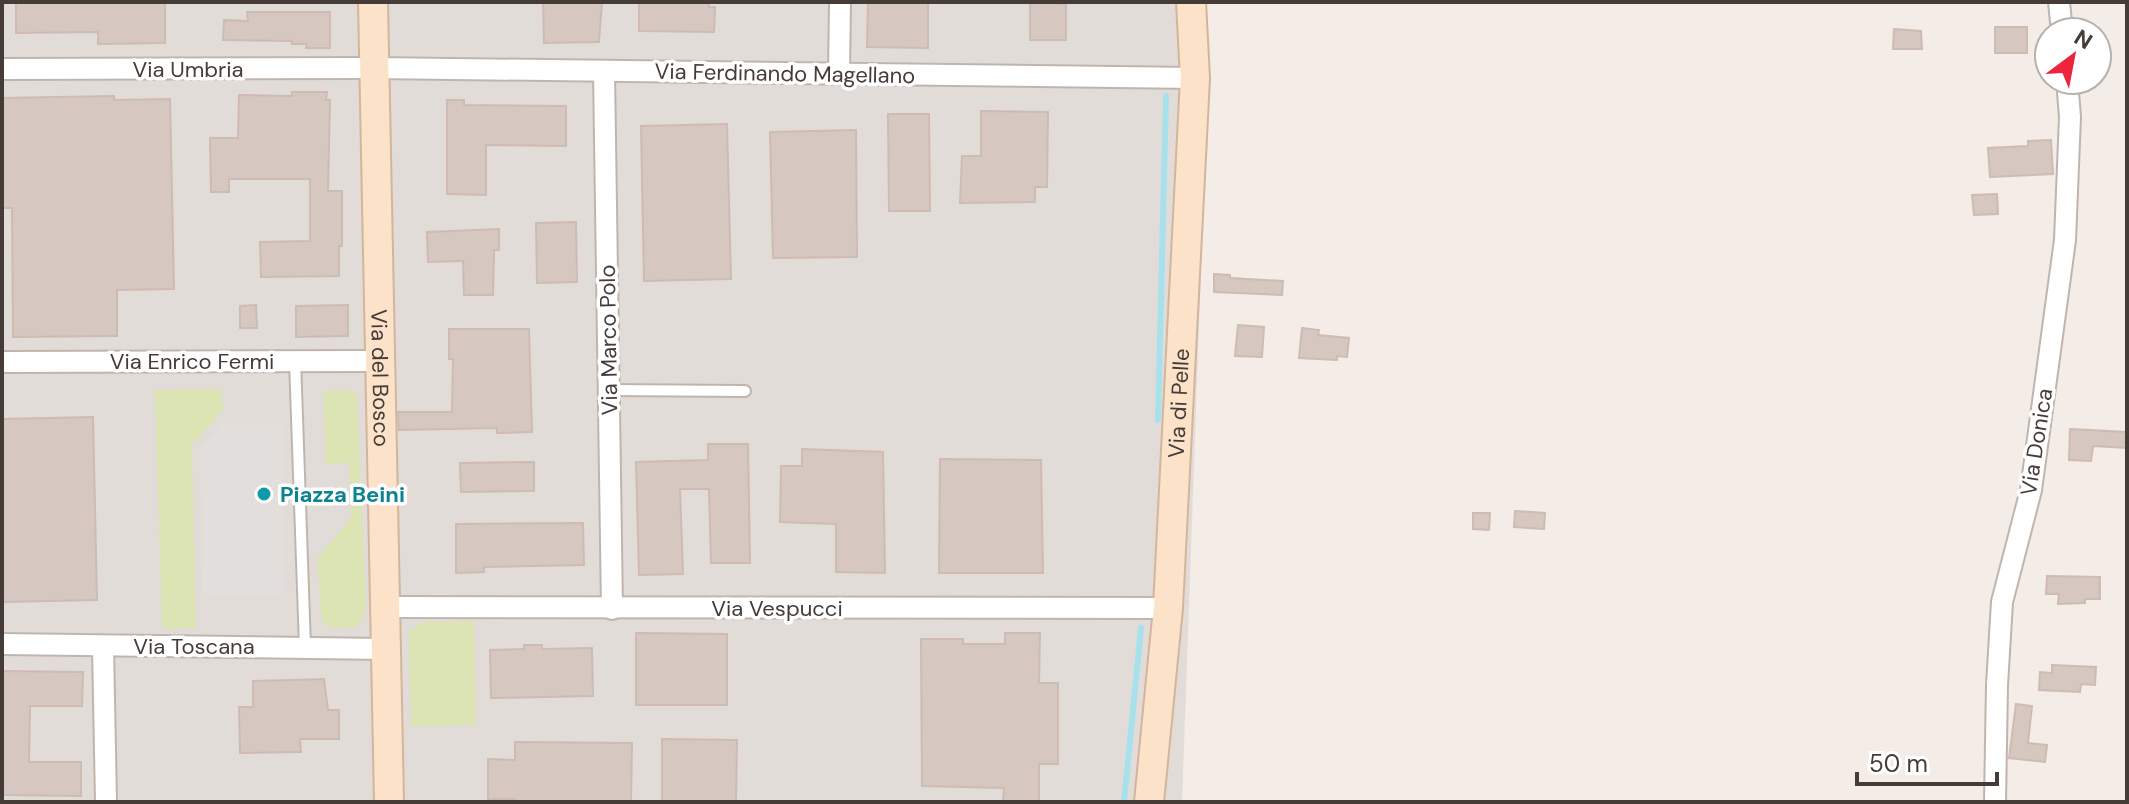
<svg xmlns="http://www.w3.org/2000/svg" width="2129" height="804" viewBox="0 0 2129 804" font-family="'DM Sans',sans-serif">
  <rect width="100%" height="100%" fill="#f3ece7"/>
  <polygon fill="#e2dcd9" points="2,2 1203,2 1208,72 1182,802 2,802"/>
  <g fill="#dbe4b2">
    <polygon points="221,389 223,410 192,445 196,628 162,629 155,390"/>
    <polygon points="351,390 357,396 366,607 363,619 354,628 330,628 322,621 317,559 351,518 349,463 326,464 323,391"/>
    <polygon points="474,621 476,725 411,726 409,633 421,622"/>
  </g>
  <polygon fill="#e1dedc" points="223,423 283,423 284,594 202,594 201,447"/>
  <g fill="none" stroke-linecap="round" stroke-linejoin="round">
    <g stroke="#a7e2ec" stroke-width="6">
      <polyline points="1158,420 1166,96"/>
      <polyline points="1124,802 1141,628"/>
    </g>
  </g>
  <g fill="#d6c8c0" stroke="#cebbb1" stroke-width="2">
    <polygon points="16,2 165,2 165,43 98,44 98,32 16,33"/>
    <polygon points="543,2 602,2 599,42 544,43"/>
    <polygon points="639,2 709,2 709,7 715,7 714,32 639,31"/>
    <polygon points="868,2 928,2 928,48 867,47"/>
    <polygon points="1030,2 1066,4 1066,40 1030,40"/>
    <polygon points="247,12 330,12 330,48 306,48 307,44 292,44 292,41 223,40 224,20 248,21"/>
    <rect x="1995" y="27" width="32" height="26"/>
    <polygon points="1894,29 1921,31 1922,49 1893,49"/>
    <polygon points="292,92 327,92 326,100 330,100 328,191 342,191 342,246 339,246 339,276 261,277 260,242 310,241 310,179 229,179 229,192 211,192 210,138 238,138 239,95 292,96"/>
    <polygon points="114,96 114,100 170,99 174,289 117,290 117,336 13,337 12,208 2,208 2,98"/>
    <polygon points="447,100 464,100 464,105 566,106 566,146 486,145 486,195 447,194"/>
    <polygon points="981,111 1048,112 1047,187 1035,187 1035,202 960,203 962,156 981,156"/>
    <polygon points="888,114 929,114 930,211 889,211"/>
    <polygon points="727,124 731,279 644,281 641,126"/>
    <polygon points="856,130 857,257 773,258 770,132"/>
    <polygon points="2051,140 2053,174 1990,177 1988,148 2028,146 2028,141"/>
    <polygon points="1997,194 1998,214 1974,215 1972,195"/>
    <polygon points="576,222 577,282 537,283 536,223"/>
    <polygon points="499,229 499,250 494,250 493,295 464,295 463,261 428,262 427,232"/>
    <polygon points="1214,274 1230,275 1230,278 1283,281 1282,295 1214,292"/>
    <polygon points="256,305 257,328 240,328 240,306"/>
    <polygon points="348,305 348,336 296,337 296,306"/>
    <polygon points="1238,325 1264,327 1262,357 1235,356"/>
    <polygon points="1302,328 1319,330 1318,335 1349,338 1347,357 1337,356 1337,360 1299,358"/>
    <polygon points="449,329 529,329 532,432 497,433 497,428 399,430 398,412 452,412 453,359 449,359"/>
    <polygon points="93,417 97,600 2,602 2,419"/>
    <polygon points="2070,429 2127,432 2127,448 2093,446 2091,461 2069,460"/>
    <polygon points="708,444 748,444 750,563 711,563 709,489 680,489 683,574 639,575 636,462 708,460"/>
    <polygon points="802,449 883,452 885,573 836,572 836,524 780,522 781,466 802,466"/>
    <polygon points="940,459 1041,460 1043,573 939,573"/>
    <polygon points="534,462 534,491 461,492 460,463"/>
    <polygon points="1515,511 1545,513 1544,529 1514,527"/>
    <polygon points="1473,513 1490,513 1489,530 1473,529"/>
    <polygon points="583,523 584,565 484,567 484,572 456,573 456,524"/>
    <polygon points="2047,576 2100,577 2100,599 2085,599 2085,603 2058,604 2059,594 2046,594"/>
    <polygon points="636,633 727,634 727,705 636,705"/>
    <polygon points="1005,633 1040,633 1039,683 1058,683 1058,764 1039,764 1039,802 1003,802 1004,788 922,786 921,639 963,639 963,644 1005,644"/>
    <polygon points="524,645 542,645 542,649 592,648 593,696 491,698 490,650 524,649"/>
    <polygon points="2052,665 2096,667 2095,685 2081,684 2080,692 2039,690 2040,672 2052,673"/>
    <polygon points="2,671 83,672 82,706 30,706 29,762 81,762 81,796 2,795"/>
    <polygon points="324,679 328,710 339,710 339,739 300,739 301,752 240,753 239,707 253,707 253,681"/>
    <polygon points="2016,704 2032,706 2028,743 2047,745 2045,762 2009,758"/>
    <polygon points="662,739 737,740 736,802 662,802"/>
    <polygon points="515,742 632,743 631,802 515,802 515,799 488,799 488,759 515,760"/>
  </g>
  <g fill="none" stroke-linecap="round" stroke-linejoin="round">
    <g stroke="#c0b5ad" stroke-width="14">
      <g id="lane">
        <polyline points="295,360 305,647"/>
        <polyline points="609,390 745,391"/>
      </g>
    </g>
    <g stroke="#c0b5ad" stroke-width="24">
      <g id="street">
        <polyline points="2059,2 2062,32"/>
        <polyline points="2,69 375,68 1195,78"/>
        <polyline points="604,71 612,609"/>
        <polyline points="839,74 840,2"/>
        <polyline points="2,362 381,361"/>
        <polyline points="386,607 1168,608"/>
        <polyline points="2,644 385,649"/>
        <polyline points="103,646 106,802"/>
        <polyline points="1995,802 1997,685 2002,602 2031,490 2065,240 2070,117 2067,80"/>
      </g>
    </g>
    <g stroke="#d3b59c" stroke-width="32">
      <g id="secondary">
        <path id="s1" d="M 373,2 L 389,802"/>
        <path id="s2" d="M 1149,802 L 1168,608 L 1195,78 L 1191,2"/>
      </g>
    </g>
    <use href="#lane" stroke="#fff" stroke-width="10"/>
    <use href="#street" stroke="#fff" stroke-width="20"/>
    <use href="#secondary" stroke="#fbe2c9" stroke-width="28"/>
  </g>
  <circle fill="#0f9aa8" stroke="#fff" stroke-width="3" cx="264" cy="494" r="8"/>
  <g text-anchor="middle" stroke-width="7" stroke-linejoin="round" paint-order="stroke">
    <g font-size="22" fill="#453c37" stroke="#fff">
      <text x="188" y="77">Via Umbria</text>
      <text transform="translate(785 73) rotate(1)" y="8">Via Ferdinando Magellano</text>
      <text transform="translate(608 340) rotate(-91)" y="8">Via Marco Polo</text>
      <text x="192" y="369">Via Enrico Fermi</text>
      <text dy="8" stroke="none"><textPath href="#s1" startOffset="376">Via del Bosco</textPath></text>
      <text dy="8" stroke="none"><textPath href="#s2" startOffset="400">Via di Pelle</textPath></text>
      <text transform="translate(2036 442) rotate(-81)" y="8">Via Donica</text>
      <text x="777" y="616">Via Vespucci</text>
      <text x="194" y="654">Via Toscana</text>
    </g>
    <g font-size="22" font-weight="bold" fill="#0d838f" stroke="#fff" text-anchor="start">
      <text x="280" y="502">Piazza Beini</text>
    </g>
  </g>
  <rect width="2129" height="804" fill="none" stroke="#453c37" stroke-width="8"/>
  <g transform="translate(2073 56) rotate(32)"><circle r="38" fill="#ffffff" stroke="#b5b1af" stroke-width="2"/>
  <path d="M0-6L14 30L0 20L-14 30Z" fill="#ed243b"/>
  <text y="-12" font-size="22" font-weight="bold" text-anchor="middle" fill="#453c37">N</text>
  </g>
  <path d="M1857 772v12h140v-12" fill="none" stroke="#453c37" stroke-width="4"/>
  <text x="1869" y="772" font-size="24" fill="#453c37" stroke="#ffffff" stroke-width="6" paint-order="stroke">50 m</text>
</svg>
